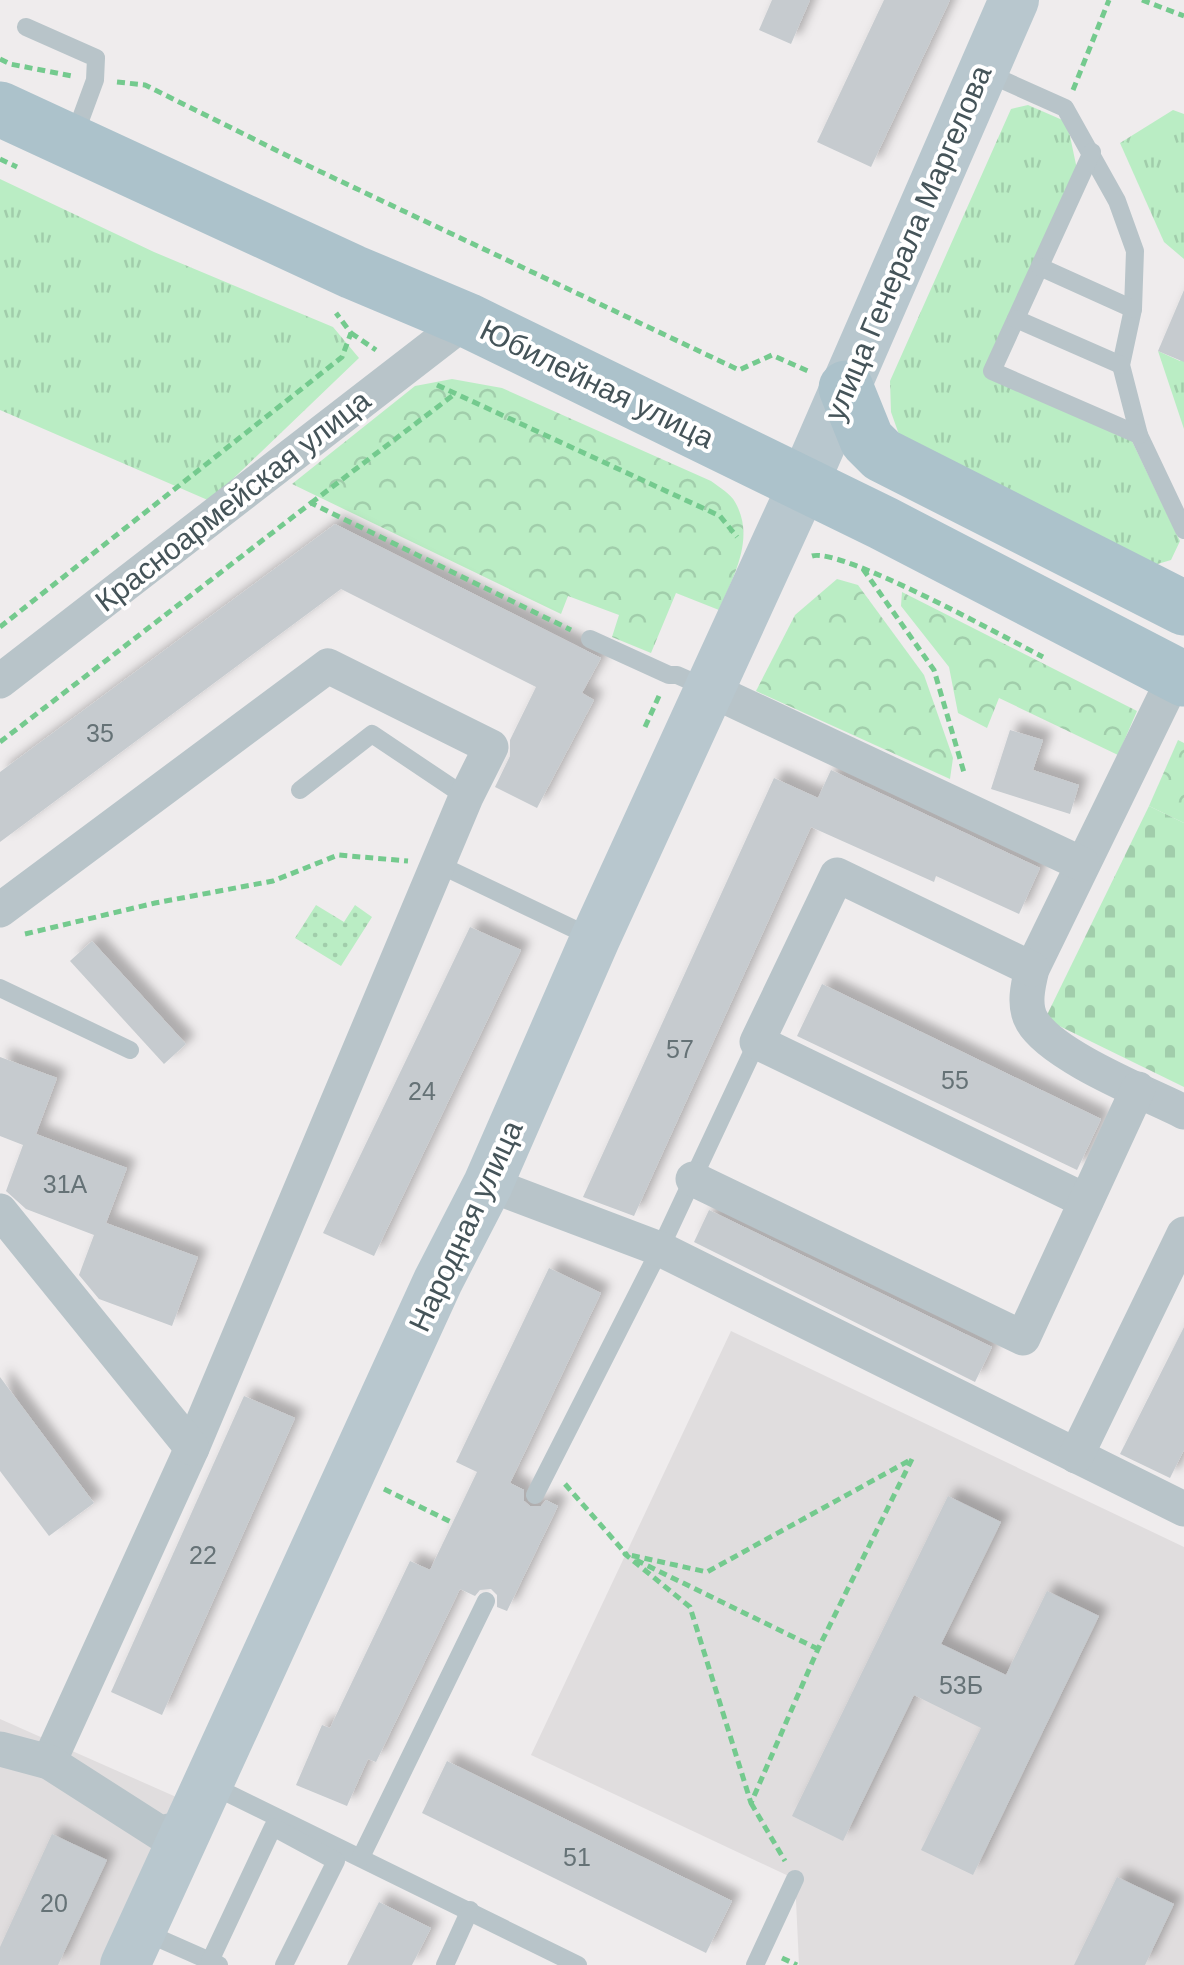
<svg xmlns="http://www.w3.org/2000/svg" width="1184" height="1965" viewBox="0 0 1184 1965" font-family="Arial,sans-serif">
  <defs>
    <pattern id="grass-tufts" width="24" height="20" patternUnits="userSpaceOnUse" patternTransform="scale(2.5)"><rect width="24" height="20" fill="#baedc4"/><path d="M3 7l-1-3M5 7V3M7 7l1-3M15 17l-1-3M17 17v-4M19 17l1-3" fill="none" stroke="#a1cdab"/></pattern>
    <pattern id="forest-crowns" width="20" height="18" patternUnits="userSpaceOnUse" patternTransform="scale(2.5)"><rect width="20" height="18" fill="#baedc4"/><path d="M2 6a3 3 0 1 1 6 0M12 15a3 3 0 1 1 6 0" fill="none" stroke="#a1cdab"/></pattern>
    <pattern id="cemetery-stones" width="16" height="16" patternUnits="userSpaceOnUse" patternTransform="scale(2.5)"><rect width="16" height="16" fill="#baedc4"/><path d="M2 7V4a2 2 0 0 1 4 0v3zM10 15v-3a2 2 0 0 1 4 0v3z" fill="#a1cdab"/></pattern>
    <pattern id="park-dots" width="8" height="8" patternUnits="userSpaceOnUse" patternTransform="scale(2.5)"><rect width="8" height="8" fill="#baedc4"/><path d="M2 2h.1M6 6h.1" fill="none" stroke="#a1cdab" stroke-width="1.8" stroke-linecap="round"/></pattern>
    <filter id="shadow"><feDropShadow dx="9" dy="-9" stdDeviation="5" flood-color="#0004"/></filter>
  </defs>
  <rect width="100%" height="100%" fill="#efeced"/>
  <g fill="#e0ddde">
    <polygon points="731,1331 1184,1547 1184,1965 799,1965 795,1879 531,1755"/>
    <polygon points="0,1719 183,1800 108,1965 0,1965"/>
  </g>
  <g fill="url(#grass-tufts)">
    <polygon points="1028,105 1067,122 1078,174 988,377 1131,439 1180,541 1171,560 1144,568 902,443 891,412 890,381 1011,109"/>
    <polygon points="1173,110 1184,114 1184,259 1164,242 1120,143"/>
    <polygon points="0,179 154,252 333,327 359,358 210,501 0,410"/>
    <polygon points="1158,351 1180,361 1184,354 1184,429"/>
  </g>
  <g fill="url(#forest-crowns)">
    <path d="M 452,379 L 502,388 L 711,481 C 719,487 731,494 735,502 C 756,538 733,577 719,610 L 676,593 L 651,653 L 612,637 L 619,615 L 568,596 L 561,614 L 292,484 L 415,386 Z"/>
    <polygon points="837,579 858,585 924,675 953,758 950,779 756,691 795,615"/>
    <polygon points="902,592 1137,711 1118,755 999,698 987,728 958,713 949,667 901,606"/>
    <polygon points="1178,740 1184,743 1184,823 1149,806"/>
  </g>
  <polygon fill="url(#cemetery-stones)" points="1149,806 1184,823 1184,1087 1045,1019"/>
  <polygon fill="url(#park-dots)" points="316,905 344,922 355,905 372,917 341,966 295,938"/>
  <g fill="#c6cbcf" filter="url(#shadow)">
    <polygon points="772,0 810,0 791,44 759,30"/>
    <polygon points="884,0 950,0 871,167 817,142"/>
    <polygon points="1184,290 1184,362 1158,351"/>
    <polygon points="335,524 601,658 582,693 594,700 537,808 495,787 510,756 510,740 536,687 341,589 0,842 0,772"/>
    <polygon points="1010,730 1043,740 1033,770 1079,785 1070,814 991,789"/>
    <polygon points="831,770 1040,868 1019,914 936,876 934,882 811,827 634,1216 583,1197 774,778 818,798"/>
    <polygon points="470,927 521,950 374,1256 323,1233"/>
    <polygon points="92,941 186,1044 164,1064 70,961"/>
    <polygon points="822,984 1101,1119 1077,1170 797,1036"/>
    <polygon points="0,1057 57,1078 36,1134 127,1168 106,1223 198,1257 172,1326 99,1299 79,1275 94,1235 26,1209 6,1191 23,1145 0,1136"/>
    <polygon points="709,1210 992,1347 975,1382 694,1242"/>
    <polygon points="549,1268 601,1293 510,1483 524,1490 524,1501 530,1506 541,1506 546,1500 558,1506 507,1611 497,1607 497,1595 491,1589 480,1590 475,1596 460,1589 376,1762 368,1759 347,1806 296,1785 322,1725 330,1728 410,1561 430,1570 477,1472 456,1462"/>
    <polygon points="1184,1327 1184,1450 1170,1478 1120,1454"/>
    <polygon points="0,1377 94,1503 49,1536 0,1471"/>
    <polygon points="244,1396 295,1418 162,1715 111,1692"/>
    <polygon points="948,1496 1001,1522 941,1644 1006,1675 1047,1591 1099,1616 973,1875 921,1850 981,1728 914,1695 843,1841 792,1816"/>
    <polygon points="447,1761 732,1901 706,1953 422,1813"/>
    <polygon points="52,1834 107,1860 58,1965 0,1965 0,1947"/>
    <polygon points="1117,1877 1174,1904 1145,1965 1074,1965"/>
    <polygon points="379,1902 431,1928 412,1965 347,1965"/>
  </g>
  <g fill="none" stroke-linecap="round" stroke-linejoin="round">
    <g stroke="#74ca8e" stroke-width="5" stroke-dasharray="8 5" stroke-linecap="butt">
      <polyline points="1142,0 1184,16"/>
      <polyline points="0,59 10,64 72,76"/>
      <polyline points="117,82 145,85 298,161 739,370 772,355 810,372"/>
      <polyline points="1073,90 1109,0"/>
      <polyline points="0,159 17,167"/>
      <polyline points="351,333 376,350"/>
      <polyline points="437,385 720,516 737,537"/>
      <polyline points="311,503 456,393"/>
      <path d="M 812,556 C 841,547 1006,638 1043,657"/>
      <polyline points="863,569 934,670 965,776"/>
      <polyline points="0,627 342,357 351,333 336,313"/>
      <polyline points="645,727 659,696"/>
      <polyline points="0,742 311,503 571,630"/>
      <polyline points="25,934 155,903 273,881 338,855 408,861"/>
      <polygon points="912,1459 818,1649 751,1803 690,1607 625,1554 707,1572"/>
      <polyline points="565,1484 627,1555"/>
      <polyline points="384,1489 453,1523"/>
      <polyline points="636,1560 818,1649"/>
      <polyline points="751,1803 785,1861"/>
      <polyline points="782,1958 797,1965"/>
    </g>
    <g stroke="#b8c4c9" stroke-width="18">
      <polyline points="26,27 96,58 95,80 74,137"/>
      <polyline points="987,73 1065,108 1117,201 1135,251 1133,309 1121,365 1139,435 1184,530"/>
      <polyline points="1092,152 992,371 1139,435"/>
      <polyline points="1040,267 1133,309"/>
      <polyline points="1016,319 1121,365"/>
      <polyline points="590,639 669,675 677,675 709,689"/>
      <polyline points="300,790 372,734 466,797"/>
      <polyline points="440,865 593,938"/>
      <polyline points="0,988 130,1050"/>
      <polyline points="535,1495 660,1249 757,1042"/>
      <polyline points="209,1784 578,1965"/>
      <polyline points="361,1857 486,1601"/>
      <polyline points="142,1931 219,1965"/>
      <polyline points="210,1961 273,1827 336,1861 284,1965"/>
      <polyline points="445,1965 470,1910"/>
      <polyline points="755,1965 795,1879"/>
    </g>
    <g stroke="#b8c4c9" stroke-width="35">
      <path d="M 1176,674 L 1032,969 C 1028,985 1023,1006 1032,1021 C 1052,1056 1146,1093 1184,1112"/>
      <polyline points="0,681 467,320"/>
      <polyline points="709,689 1082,864"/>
      <polyline points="0,910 328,666 491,747 466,797 192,1448 49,1762"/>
      <polyline points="1032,969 837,875 757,1042 1086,1201"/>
      <polyline points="693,1179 1023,1338 1138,1089"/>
      <polyline points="488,1184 660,1249 1184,1509"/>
      <polyline points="0,1211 192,1448"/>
      <polyline points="1076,1456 1184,1234"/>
      <polyline points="0,1749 49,1762 160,1833 189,1827"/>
    </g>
    <polyline stroke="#b8c7ce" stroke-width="50" points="125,1965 438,1281 488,1184 595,939 803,485 1014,0"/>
    <g stroke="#acc2cb" stroke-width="55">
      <polyline points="0,109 353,272 467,320 883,523 1184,679"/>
      <polyline points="846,388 867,440 882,455 1184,608"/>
    </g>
  </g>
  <g text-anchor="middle" stroke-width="8" stroke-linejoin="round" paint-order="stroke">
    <g font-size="25" fill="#657276">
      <text x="100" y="742">35</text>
      <text x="680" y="1058">57</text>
      <text x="955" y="1089">55</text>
      <text x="422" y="1100">24</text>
      <text x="65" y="1193">31А</text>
      <text x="203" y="1564">22</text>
      <text x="961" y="1694">53Б</text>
      <text x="577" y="1866">51</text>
      <text x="54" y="1912">20</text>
    </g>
    <g font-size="30" fill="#455459" stroke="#fff">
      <text transform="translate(908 243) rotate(-67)" y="10">улица Генерала Маргелова</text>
      <text transform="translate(597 384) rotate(26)" y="10">Юбилейная улица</text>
      <text transform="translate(233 501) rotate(-38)" y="10">Красноармейская улица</text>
      <text transform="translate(466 1226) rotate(-65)" y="10">Народная улица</text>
    </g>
  </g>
</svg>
